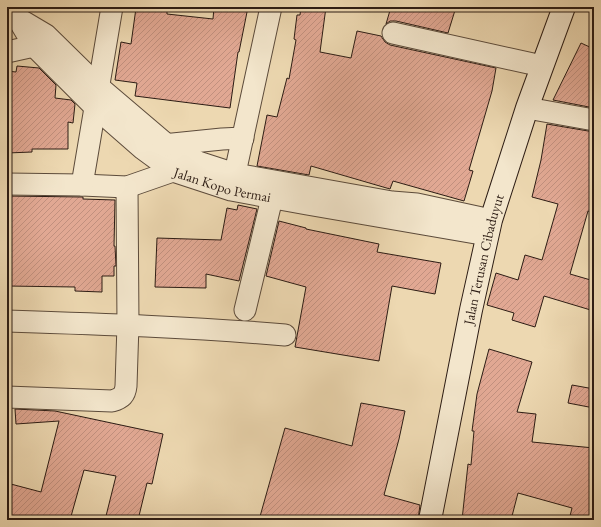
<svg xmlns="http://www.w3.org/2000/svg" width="601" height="527" viewBox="0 0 601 527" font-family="'EB Garamond',serif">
  <defs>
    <pattern id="building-hatch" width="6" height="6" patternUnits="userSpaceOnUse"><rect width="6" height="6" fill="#e1a893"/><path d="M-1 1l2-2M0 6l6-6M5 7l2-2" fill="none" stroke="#c1907e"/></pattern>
  </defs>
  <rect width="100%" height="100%" fill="#edd8b1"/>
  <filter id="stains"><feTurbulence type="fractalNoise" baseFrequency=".005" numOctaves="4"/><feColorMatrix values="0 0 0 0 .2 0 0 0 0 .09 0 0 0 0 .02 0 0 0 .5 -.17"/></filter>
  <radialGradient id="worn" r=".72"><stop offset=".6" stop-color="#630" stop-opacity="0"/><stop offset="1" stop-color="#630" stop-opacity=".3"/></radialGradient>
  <g fill="url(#building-hatch)" stroke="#2c1c14">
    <polygon points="214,7 248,7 239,52 238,52 230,108 135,96 137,83 115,80 121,42 131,44 136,8 167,11 167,14 213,19"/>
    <polygon points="301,7 326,7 320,52 351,58 357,31 381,36 385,42 390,45 496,68 492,91 469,170 473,171 464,201 393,181 390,189 311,166 309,175 257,166 267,115 277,117 287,78 289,79 296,40 294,39 297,15 300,15"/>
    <polygon points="391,7 456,7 448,33 396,21 390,21 386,24"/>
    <polygon points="581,43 594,49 594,108 553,100"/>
    <polygon points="17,66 39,68 56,85 55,98 71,100 75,104 73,123 68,122 68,149 32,149 32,152 7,153 7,71 16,72"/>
    <polygon points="547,124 594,132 594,213 588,211 570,274 594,281 594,311 544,296 535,327 512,320 514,313 487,305 496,273 518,280 525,255 542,260 558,204 532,197 541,160"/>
    <polygon points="7,196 83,197 83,199 115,200 114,246 115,246 116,266 114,266 114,276 102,276 102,292 75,291 75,287 7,286"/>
    <polygon points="238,205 257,209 239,281 206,274 206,288 155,287 157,238 221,240 227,208 237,210"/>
    <polygon points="279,221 306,228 306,229 379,244 377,252 441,263 435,294 392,286 379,361 295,347 306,287 266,276"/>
    <polygon points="489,349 532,362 517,412 536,414 532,442 594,448 594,507 590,520 569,520 572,508 518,493 511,520 462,520 468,464 471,465 474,431 472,431 477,394"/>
    <polygon points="572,385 594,389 594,408 568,403"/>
    <polygon points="361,403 405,411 399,439 384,495 420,505 418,520 259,520 285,428 352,446"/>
    <polygon points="15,409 55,411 163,434 152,484 147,483 138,520 105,520 116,476 84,470 70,520 7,520 7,483 41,492 59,421 16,424"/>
  </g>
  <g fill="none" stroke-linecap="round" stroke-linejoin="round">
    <g stroke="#5c4b3b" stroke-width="23">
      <g id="minor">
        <path id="s1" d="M 9,7 L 18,19 L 34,46 L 95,107 L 143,149 L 173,171 L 231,190 L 307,204 L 487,235"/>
        <polyline points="19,19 46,35 99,87 166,144 198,162 235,174 392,202 417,204 491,220"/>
        <polyline points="393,33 542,66"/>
        <polyline points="7,52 34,46 44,37"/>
        <polyline points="527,108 594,120"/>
        <polyline points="163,145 222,139 243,138"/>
        <polyline points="7,184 82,185 127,187 173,171"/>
        <polyline points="82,185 112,7"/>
        <polyline points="232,187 271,7"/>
        <polyline points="245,310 272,198"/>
        <path d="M 7,321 C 100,324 193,327 285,335"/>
        <path d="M 7,397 L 112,401 C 122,398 125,395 126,386 L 128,324 L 127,187"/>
      </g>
    </g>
    <g stroke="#2c1c14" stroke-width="24">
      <g id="secondary">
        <path id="s2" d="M 430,520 L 471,310 L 491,220 L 527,108 L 564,7"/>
      </g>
    </g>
    <use href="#minor" stroke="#f3e6cc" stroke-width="21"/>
    <use href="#secondary" stroke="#f3e6cc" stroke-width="22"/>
  </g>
  <g text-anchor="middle" stroke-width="3" stroke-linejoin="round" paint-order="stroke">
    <g font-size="14" fill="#2c1c14" stroke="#f3e6cc">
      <text dy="5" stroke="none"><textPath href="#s1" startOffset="285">Jalan Kopo Permai</textPath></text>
      <text dy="5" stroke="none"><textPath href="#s2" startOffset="266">Jalan Terusan Cibaduyut</textPath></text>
    </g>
  </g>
  <rect width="601" height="527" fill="none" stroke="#edd8b1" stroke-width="24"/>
  <rect x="8" y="8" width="585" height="511" fill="none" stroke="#2c1c14" stroke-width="2"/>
  <rect x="12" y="12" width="577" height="503" fill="none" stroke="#2c1c14"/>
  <rect width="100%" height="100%" filter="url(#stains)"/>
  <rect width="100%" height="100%" fill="url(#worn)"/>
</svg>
